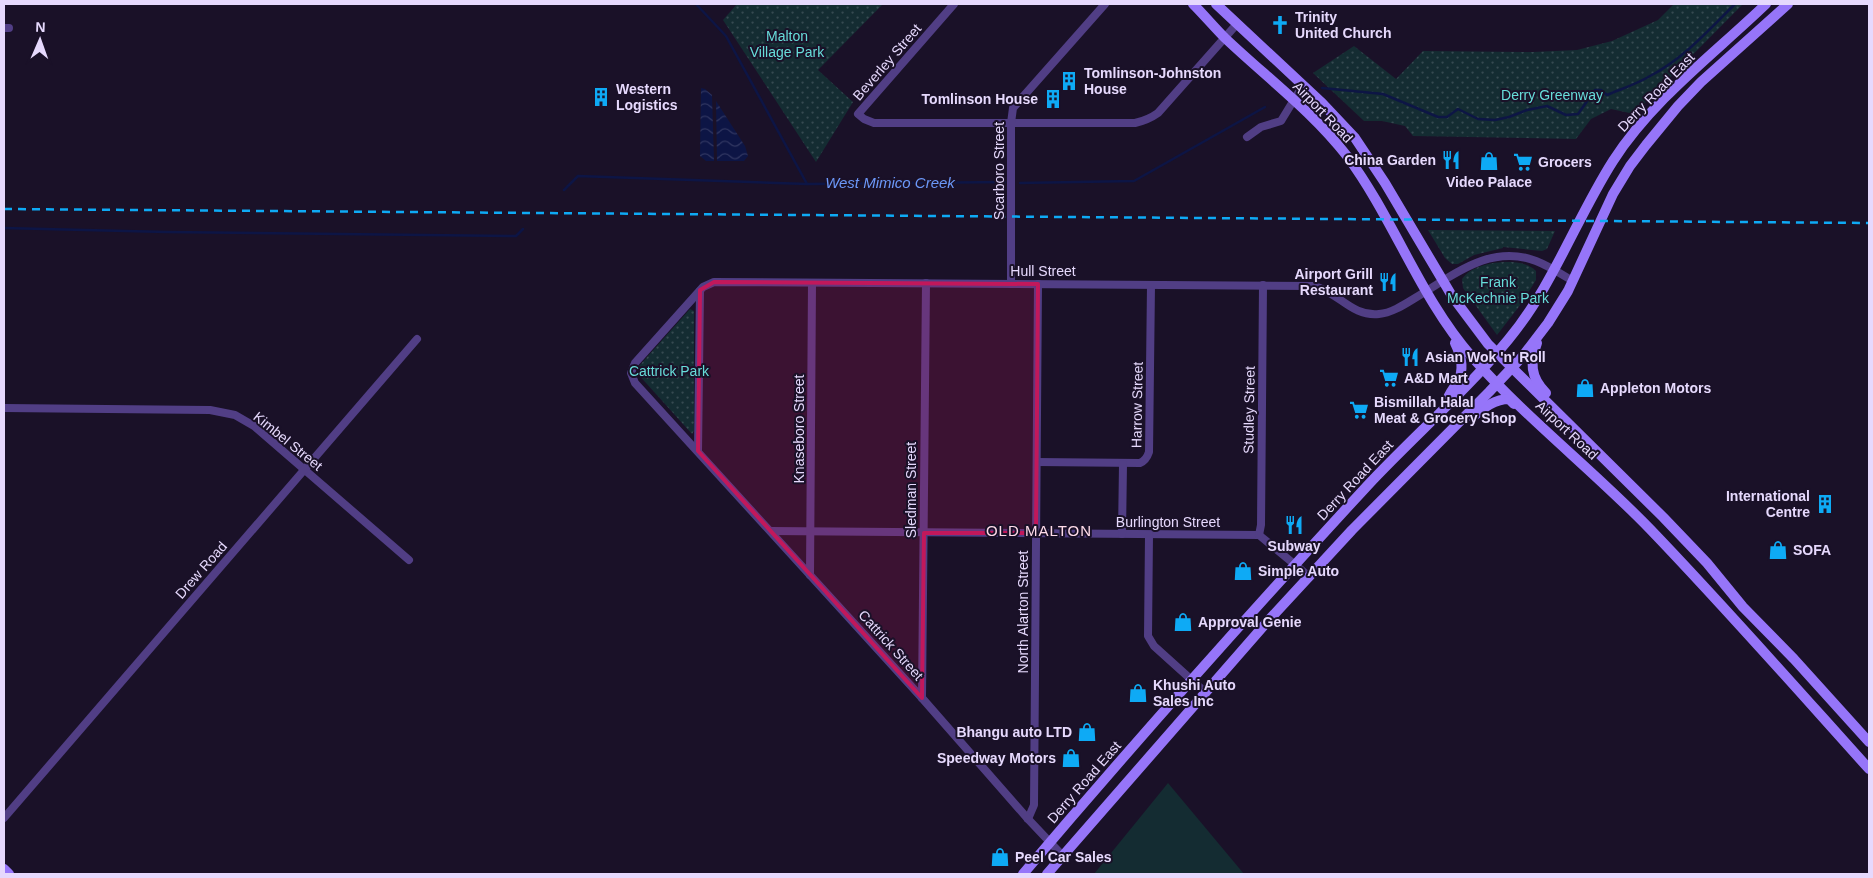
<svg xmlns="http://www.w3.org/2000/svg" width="1873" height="878" viewBox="0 0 1873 878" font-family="Arial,sans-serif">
  <defs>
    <pattern id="park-dots" width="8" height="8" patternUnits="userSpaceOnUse" patternTransform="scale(1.25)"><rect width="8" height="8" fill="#142c32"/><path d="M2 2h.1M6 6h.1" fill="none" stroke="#364a51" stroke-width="1.8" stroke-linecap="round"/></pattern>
    <pattern id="water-waves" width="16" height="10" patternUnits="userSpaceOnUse" patternTransform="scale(1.25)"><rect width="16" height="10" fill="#0d1545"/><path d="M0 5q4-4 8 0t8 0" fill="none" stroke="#303661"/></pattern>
  </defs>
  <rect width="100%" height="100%" fill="#1a1128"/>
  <polygon fill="#142c32" points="1168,783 1244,874 1094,874"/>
  <g fill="url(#park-dots)">
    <polygon points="737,4 883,4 818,70 853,102 816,162 723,20"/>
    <polygon points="1674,4 1743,4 1634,114 1611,109 1591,119 1576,139 1413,136 1405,126 1382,121 1364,121 1313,73 1354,46 1396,79 1423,51 1533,52 1577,50 1612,41 1658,20"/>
    <polygon points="1428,230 1555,231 1547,249 1542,251 1503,247 1503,248 1474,255 1458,264 1452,264 1445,258"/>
    <path d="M 1507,262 C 1517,262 1528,263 1536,271 L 1536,280 L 1521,304 L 1497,335 L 1463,288 L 1462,279 C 1471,266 1492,262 1507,262 Z"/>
    <polygon points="690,309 694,311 694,431 692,434 637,373 639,366"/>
  </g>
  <g fill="url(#water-waves)">
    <polygon points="701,88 705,89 712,95 714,161 706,161 700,156"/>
    <polygon points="716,101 745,146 748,156 744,161 717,161"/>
  </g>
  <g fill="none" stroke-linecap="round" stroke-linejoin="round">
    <g stroke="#0d1545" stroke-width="2.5">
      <polyline points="696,4 726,36 807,184"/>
      <path d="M 1322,88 L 1383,94 L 1438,117 L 1447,117 L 1458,109 L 1478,119 L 1495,120 L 1509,117 L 1527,110 L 1547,106 L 1566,115 L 1578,114 L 1595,90 L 1601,90 L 1607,95 C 1621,89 1637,84 1650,76 C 1683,59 1709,30 1735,4"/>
      <polyline points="1020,183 1134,181 1265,107"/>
      <polyline points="564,190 578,176 807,184 1005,182"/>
      <polyline points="4,228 166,232 516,236 523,229"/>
    </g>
    <g stroke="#513e85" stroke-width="8">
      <path d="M 954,4 L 858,114 L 864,119 L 874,123 L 1135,123 C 1144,121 1151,118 1158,113 L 1236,25"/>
      <polyline points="4,28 9,28"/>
      <polyline points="1247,137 1261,127 1281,121 1303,85"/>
      <polyline points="1011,284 1011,123 1013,108 1105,4"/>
      <polyline points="4,408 210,410 235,415 254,426 409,560"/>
      <polyline points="698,451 700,291"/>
      <path d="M 1037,462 L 1140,463 C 1145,461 1147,458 1149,452 L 1151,285"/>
      <polyline points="771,531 1259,535 1310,577"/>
      <polyline points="1122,534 1123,464"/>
      <polyline points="1149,535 1148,636 1154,646 1205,692"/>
      <polyline points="1259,535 1261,525 1263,285"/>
      <polyline points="810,575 812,283"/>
      <polyline points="922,698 926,283"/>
      <polyline points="4,818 417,339"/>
      <polyline points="1028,819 1034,805 1038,284"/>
      <path d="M 1063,856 L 1028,819 L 922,698 L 635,383 L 631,373 L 635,363 L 703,287 L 714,282 L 1313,286 C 1338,291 1351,317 1379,314 C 1393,313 1408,302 1420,295 C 1456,273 1492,244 1536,261 C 1549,266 1561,274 1573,281"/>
    </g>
    <g stroke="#9675f9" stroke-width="10">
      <path d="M 1193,4 C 1204,15 1214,27 1225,38 C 1266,77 1312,111 1347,156 C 1394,219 1420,298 1472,357 C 1527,419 1593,470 1650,529 C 1725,607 1797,689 1869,769"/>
      <polyline points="1216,4 1322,103 1355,138 1385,183 1452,296 1488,344 1663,517 1707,563 1743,607 1794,659 1869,742"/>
      <path d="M 1537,343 C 1530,362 1530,377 1546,393"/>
      <path d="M 1446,406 C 1447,395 1453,390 1458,381 C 1465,368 1461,355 1455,343"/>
      <path d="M 1473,417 C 1482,408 1496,399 1509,399 L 1514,404"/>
      <polyline points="4,869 9,874"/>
      <path d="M 1023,874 C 1135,742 1250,613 1368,485 C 1414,436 1465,392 1508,340 C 1553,286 1576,219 1613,161 C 1653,99 1714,54 1766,4"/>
      <polyline points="1047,874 1267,622 1352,530 1489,392 1522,357 1548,323 1568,291 1613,194 1630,166 1646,145 1678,106 1701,82 1788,4"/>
    </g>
    <polyline stroke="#0eaaf5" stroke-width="2.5" stroke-dasharray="8 6" stroke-linecap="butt" points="4,209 1869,223"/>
  </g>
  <path fill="#c2185b" fill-opacity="0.2" stroke="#c2185b" stroke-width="4" stroke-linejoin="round" d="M 714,282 L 1038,284 L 1036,533 L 924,533 L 922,698 L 698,451 L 700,290 Z"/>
  <defs>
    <g id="church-bare" transform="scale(1.5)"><path d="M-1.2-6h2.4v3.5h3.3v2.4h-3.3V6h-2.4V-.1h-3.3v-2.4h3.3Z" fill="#0eaaf5" stroke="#1a1128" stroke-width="2.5" paint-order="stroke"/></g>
    <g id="building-bare" transform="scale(1.5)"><path d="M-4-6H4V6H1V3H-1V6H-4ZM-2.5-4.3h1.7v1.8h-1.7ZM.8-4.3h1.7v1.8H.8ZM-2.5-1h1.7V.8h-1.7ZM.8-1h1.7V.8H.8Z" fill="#0eaaf5" stroke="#1a1128" stroke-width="2.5" paint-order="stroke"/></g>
    <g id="restaurant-bare" transform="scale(1.5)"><path d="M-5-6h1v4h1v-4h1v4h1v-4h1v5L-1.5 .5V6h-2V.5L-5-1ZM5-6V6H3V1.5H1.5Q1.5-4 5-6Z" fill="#0eaaf5" stroke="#1a1128" stroke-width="2.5" paint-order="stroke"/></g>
    <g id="shop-bare" transform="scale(1.5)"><path d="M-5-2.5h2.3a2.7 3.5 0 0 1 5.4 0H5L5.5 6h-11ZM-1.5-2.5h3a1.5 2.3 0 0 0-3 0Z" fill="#0eaaf5" stroke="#1a1128" stroke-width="2.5" paint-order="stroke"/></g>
    <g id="supermarket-bare" transform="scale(1.5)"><path d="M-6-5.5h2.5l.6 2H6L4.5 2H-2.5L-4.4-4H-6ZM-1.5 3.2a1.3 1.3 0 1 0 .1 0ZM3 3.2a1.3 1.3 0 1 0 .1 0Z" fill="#0eaaf5" stroke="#1a1128" stroke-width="2.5" paint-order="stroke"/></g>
  </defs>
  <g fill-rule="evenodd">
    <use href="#church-bare" x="1280" y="25"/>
    <use href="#building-bare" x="1069" y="81"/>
    <use href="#building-bare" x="601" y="97"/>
    <use href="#building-bare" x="1053" y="99"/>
    <use href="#restaurant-bare" x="1451" y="160"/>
    <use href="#shop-bare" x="1489" y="161"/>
    <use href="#supermarket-bare" x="1523" y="162"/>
    <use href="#restaurant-bare" x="1388" y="282"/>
    <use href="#restaurant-bare" x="1410" y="357"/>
    <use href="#supermarket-bare" x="1389" y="378"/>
    <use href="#shop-bare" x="1585" y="388"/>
    <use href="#supermarket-bare" x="1359" y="410"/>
    <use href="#building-bare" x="1825" y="504"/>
    <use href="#restaurant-bare" x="1294" y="525"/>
    <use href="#shop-bare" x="1778" y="550"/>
    <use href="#shop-bare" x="1243" y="571"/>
    <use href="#shop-bare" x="1183" y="622"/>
    <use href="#shop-bare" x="1138" y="693"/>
    <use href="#shop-bare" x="1087" y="732"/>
    <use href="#shop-bare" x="1071" y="758"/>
    <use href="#shop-bare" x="1000" y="857"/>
  </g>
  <g text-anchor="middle" stroke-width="4" stroke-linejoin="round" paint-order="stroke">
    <g font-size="14" font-weight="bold" fill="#e6d9fd" stroke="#1a1128" text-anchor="start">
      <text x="1295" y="22">Trinity<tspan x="1295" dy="16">United Church</tspan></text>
      <text x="1084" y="78">Tomlinson-Johnston<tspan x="1084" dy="16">House</tspan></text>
      <text x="616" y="94">Western<tspan x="616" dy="16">Logistics</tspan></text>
      <text x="1038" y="104" text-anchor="end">Tomlinson House</text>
      <text x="1436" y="165" text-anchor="end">China Garden</text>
      <text x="1538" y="167">Grocers</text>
      <text x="1489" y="187" text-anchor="middle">Video Palace</text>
      <text x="1373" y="279" text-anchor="end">Airport Grill<tspan x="1373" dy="16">Restaurant</tspan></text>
      <text x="1425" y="362">Asian Wok 'n' Roll</text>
      <text x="1404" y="383">A&amp;D Mart</text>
      <text x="1600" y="393">Appleton Motors</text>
      <text x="1374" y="407">Bismillah Halal<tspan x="1374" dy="16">Meat &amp; Grocery Shop</tspan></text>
      <text x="1810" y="501" text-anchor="end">International<tspan x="1810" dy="16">Centre</tspan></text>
      <text x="1294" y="551" text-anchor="middle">Subway</text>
      <text x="1793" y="555">SOFA</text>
      <text x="1258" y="576">Simple Auto</text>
      <text x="1198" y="627">Approval Genie</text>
      <text x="1153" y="690">Khushi Auto<tspan x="1153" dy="16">Sales Inc</tspan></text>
      <text x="1072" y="737" text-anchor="end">Bhangu auto LTD</text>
      <text x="1056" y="763" text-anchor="end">Speedway Motors</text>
      <text x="1015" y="862">Peel Car Sales</text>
    </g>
    <g font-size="14" fill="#67dcd9" stroke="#1a1128">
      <text x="787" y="41">Malton<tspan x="787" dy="16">Village Park</tspan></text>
      <text x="1552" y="100">Derry Greenway</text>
      <text x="1498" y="287">Frank<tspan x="1498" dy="16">McKechnie Park</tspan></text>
      <text x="669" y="376">Cattrick Park</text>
    </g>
    <g font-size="14" fill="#e6d9fd" stroke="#1a1128">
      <text transform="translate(887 62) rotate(-49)" y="5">Beverley Street</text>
      <text transform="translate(1656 92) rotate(-46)" y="5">Derry Road East</text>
      <text transform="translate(1323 112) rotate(46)" y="5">Airport Road</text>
      <text transform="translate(999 171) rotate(-90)" y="5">Scarboro Street</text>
      <text x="1043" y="276">Hull Street</text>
      <text transform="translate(1137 405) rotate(-89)" y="5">Harrow Street</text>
      <text transform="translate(1249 410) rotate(-89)" y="5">Studley Street</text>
      <text transform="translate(799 429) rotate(-90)" y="5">Knaseboro Street</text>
      <text transform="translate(1567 430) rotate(43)" y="5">Airport Road</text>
      <text transform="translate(288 441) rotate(39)" y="5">Kimbel Street</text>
      <text transform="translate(1355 480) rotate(-47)" y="5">Derry Road East</text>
      <text transform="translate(911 490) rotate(-90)" y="5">Sledman Street</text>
      <text x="1168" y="527">Burlington Street</text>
      <text transform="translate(201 570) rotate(-49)" y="5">Drew Road</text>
      <text transform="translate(1023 612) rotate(-90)" y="5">North Alarton Street</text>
      <text transform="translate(891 645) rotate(48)" y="5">Cattrick Street</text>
      <text transform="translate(1084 782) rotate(-49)" y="5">Derry Road East</text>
    </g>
    <g font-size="15" font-style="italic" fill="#6c98f9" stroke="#1a1128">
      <text x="890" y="188">West Mimico Creek</text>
    </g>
    <g font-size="15" letter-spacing="1" fill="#fedbe9" stroke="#1a1128">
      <text x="1039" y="536">OLD MALTON</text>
    </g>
  </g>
  <rect width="1873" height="878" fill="none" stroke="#e6d9fd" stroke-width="10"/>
  <g transform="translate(40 40) rotate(2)" stroke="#1a1128" stroke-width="4" paint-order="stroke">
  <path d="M0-4L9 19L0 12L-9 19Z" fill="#e6d9fd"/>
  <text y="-8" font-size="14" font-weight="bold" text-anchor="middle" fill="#e6d9fd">N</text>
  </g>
</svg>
